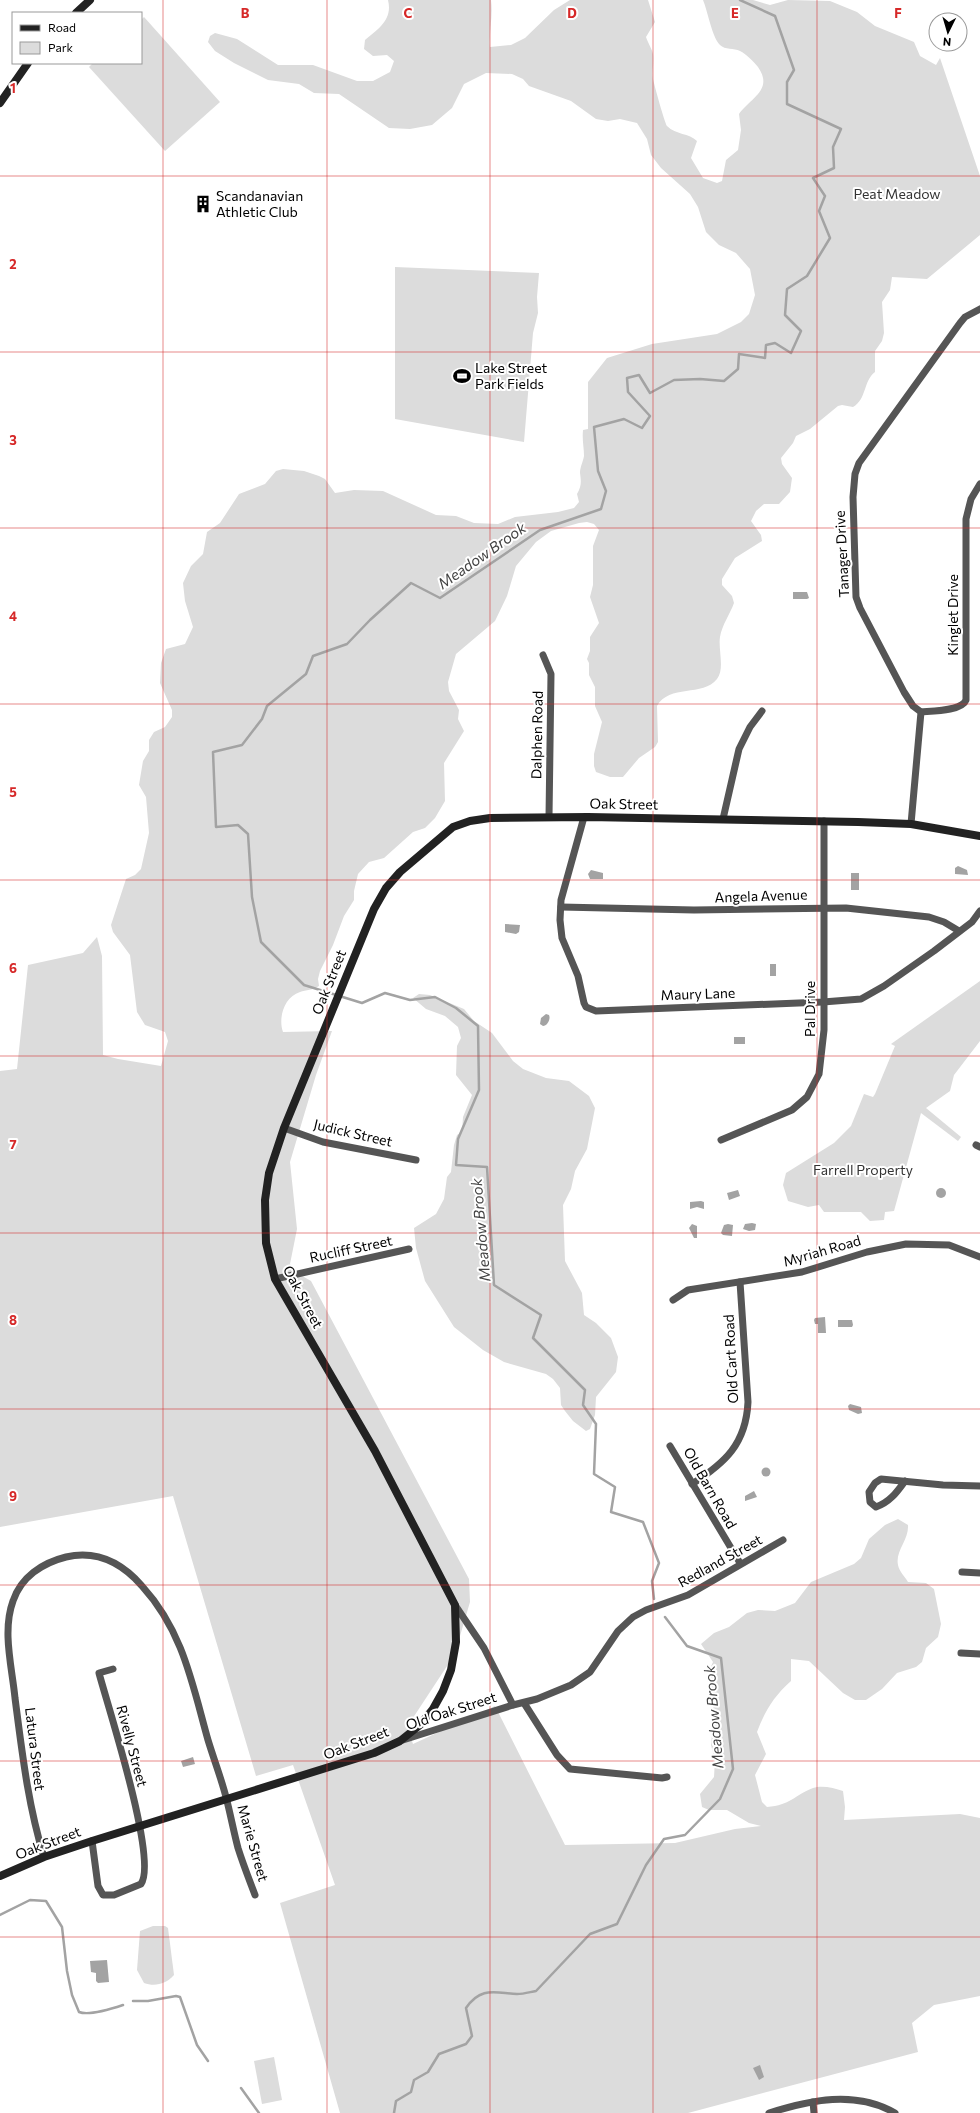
<svg xmlns="http://www.w3.org/2000/svg" width="980" height="2113" viewBox="0 0 980 2113" font-family="Commissioner,sans-serif">
  <rect width="100%" height="100%" fill="#fff"/>
  <g fill="#dcdcdc">
    <path d="M 388,0 L 491,0 C 493,16 489,31 490,47 L 511,45 L 525,38 L 554,10 L 570,0 L 648,0 L 655,22 L 646,37 C 648,43 652,49 653,54 C 654,63 652,71 653,79 C 654,84 665,124 667,126 C 676,135 689,133 697,141 L 691,158 L 703,178 L 717,183 L 722,181 L 726,160 L 738,150 L 741,130 L 739,114 C 750,98 774,90 758,67 C 754,62 746,54 740,51 C 734,48 725,50 720,45 C 712,37 708,12 703,0 L 753,0 L 770,5 L 788,0 L 830,1 L 857,12 L 875,26 L 914,42 L 920,56 L 936,65 L 940,58 L 980,176 L 980,235 L 927,279 L 892,277 L 890,290 L 882,302 L 884,333 L 882,341 L 875,351 L 875,372 C 863,381 867,399 853,407 L 842,405 L 838,406 L 810,429 L 796,436 L 793,443 L 781,458 L 782,464 L 792,478 L 790,492 L 779,504 L 764,504 L 756,511 L 751,521 L 761,535 L 762,541 L 735,558 L 722,579 L 722,585 L 732,596 L 734,603 C 730,614 722,625 720,637 C 718,649 725,669 717,679 C 703,697 669,684 657,706 L 658,742 L 655,747 L 639,758 L 623,777 L 610,777 L 596,772 L 594,766 L 594,754 L 602,722 L 595,706 L 595,687 L 589,675 L 589,663 L 587,659 L 590,651 L 590,637 L 599,623 L 590,597 L 593,585 L 593,546 L 599,530 L 594,524 L 587,522 L 579,523 L 551,531 L 536,542 L 516,566 L 507,596 L 495,621 L 456,654 L 448,682 L 449,691 L 459,710 L 458,719 L 464,731 L 444,763 L 445,801 L 435,818 L 425,828 L 413,832 L 384,858 L 369,862 L 358,874 L 354,891 L 354,900 L 344,916 L 333,945 L 320,971 L 318,979 L 319,986 C 313,990 306,990 300,992 C 284,997 278,1018 283,1032 L 332,1031 L 316,1075 L 290,1162 L 297,1229 L 290,1264 L 297,1273 L 311,1281 L 469,1579 L 470,1602 L 460,1636 L 449,1663 L 407,1727 L 413,1744 L 495,1706 L 565,1845 L 675,1843 L 735,1829 L 761,1826 L 749,1823 L 727,1810 L 709,1810 L 702,1807 L 700,1794 L 714,1777 L 715,1760 L 711,1745 L 713,1723 L 711,1719 L 714,1705 L 708,1673 L 713,1662 L 701,1644 L 714,1633 L 729,1627 L 747,1613 L 758,1610 L 775,1611 L 795,1603 L 811,1582 L 854,1564 L 861,1558 L 869,1539 L 885,1525 L 898,1519 L 908,1525 C 909,1540 895,1551 898,1565 C 899,1571 905,1577 908,1582 L 926,1583 L 934,1589 L 941,1624 L 938,1637 L 926,1648 L 922,1662 L 916,1667 L 897,1673 L 882,1689 L 866,1700 L 855,1700 L 843,1693 L 809,1661 L 791,1659 L 791,1681 C 774,1696 765,1711 757,1732 L 766,1754 L 755,1775 L 762,1802 L 767,1807 C 791,1805 793,1796 813,1788 C 822,1785 834,1788 843,1791 L 845,1807 L 844,1820 L 960,1814 L 980,1818 L 980,1996 L 934,2005 L 912,2023 L 918,2052 L 688,2113 L 340,2113 L 280,1903 L 335,1885 L 293,1765 L 256,1776 L 173,1496 L 0,1527 L 0,1071 L 17,1069 L 28,965 L 83,953 L 97,937 L 102,956 L 103,1055 L 118,1059 L 161,1066 L 168,1041 L 165,1032 L 145,1025 L 137,1012 L 130,955 L 113,932 L 111,925 L 126,879 L 135,875 L 141,869 L 149,833 L 146,797 L 139,785 L 143,761 L 149,751 L 149,740 L 154,732 L 165,727 L 172,717 L 172,710 L 160,683 L 161,663 L 166,649 L 185,644 L 193,627 L 185,601 L 183,583 L 191,566 L 203,554 L 207,532 L 220,523 L 239,494 L 265,484 L 276,471 L 283,469 L 304,471 L 319,476 L 325,479 L 335,493 L 354,490 L 383,491 L 436,515 L 456,516 L 474,523 L 498,524 L 515,517 L 558,512 L 574,508 L 579,502 L 577,494 C 582,485 581,481 580,473 C 580,467 583,462 584,456 C 584,447 582,440 583,430 L 588,429 L 588,382 L 607,358 L 652,344 L 717,334 L 741,322 L 749,314 L 755,295 L 750,269 L 736,253 L 719,245 L 706,232 L 698,207 L 690,194 L 661,168 L 651,155 L 647,139 L 637,123 L 620,119 L 608,121 L 596,119 L 571,101 L 529,86 L 523,79 L 512,74 L 486,73 L 464,84 L 452,108 L 432,125 L 410,129 L 389,128 L 339,94 L 314,93 L 299,84 L 268,80 L 234,63 L 215,51 L 208,42 L 210,36 L 215,33 L 237,39 L 278,65 L 313,65 L 357,81 L 373,81 L 390,72 L 394,61 L 387,55 L 373,56 L 364,49 L 365,40 C 378,29 393,20 388,0 Z"/>
    <polygon points="144,17 220,102 165,151 89,67 93,63 141,63 141,20"/>
    <polygon points="395,267 539,273 537,297 538,313 533,333 524,442 395,419"/>
    <polygon points="980,981 980,1041 954,1075 950,1091 926,1108 961,1137 958,1141 921,1113 894,1211 885,1212 884,1220 870,1221 861,1212 824,1212 819,1205 808,1207 788,1201 783,1185 786,1173 834,1143 851,1126 864,1094 873,1097 875,1094 895,1046 891,1044"/>
    <polygon points="419,994 430,995 464,1009 474,1021 492,1033 513,1061 523,1069 546,1078 569,1081 589,1096 595,1108 587,1149 575,1171 571,1189 563,1205 565,1261 582,1293 584,1315 596,1323 611,1338 618,1357 616,1372 596,1397 595,1415 590,1429 586,1431 573,1421 565,1411 561,1405 560,1388 553,1379 546,1374 504,1362 483,1350 454,1327 425,1281 416,1248 414,1228 436,1214 444,1199 447,1177 451,1172 454,1145 457,1135 462,1132 463,1117 472,1095 456,1075 457,1046 461,1038 458,1027 445,1016 426,1009 413,998"/>
    <path d="M 153,1926 L 165,1926 L 168,1928 L 174,1975 C 166,1984 155,1987 144,1983 L 137,1970 L 140,1931 Z"/>
    <polygon points="274,2057 282,2100 262,2104 254,2061"/>
  </g>
  <g fill="#a3a3a3">
    <polygon points="793,592 807,592 809,598 807,599 793,599"/>
    <polygon points="958,866 967,870 968,875 955,874 955,868"/>
    <polygon points="591,870 603,873 603,879 590,879 588,874"/>
    <rect x="851" y="873" width="8" height="17"/>
    <polygon points="505,924 520,925 519,932 516,934 505,932"/>
    <rect x="770" y="964" width="6" height="12"/>
    <path d="M 546,1014 L 549,1015 C 551,1019 547,1026 543,1026 L 540,1024 L 541,1018 Z"/>
    <rect x="734" y="1037" width="11" height="7"/>
    <circle cx="941" cy="1193" r="5"/>
    <polygon points="738,1190 740,1196 729,1200 727,1193"/>
    <polygon points="701,1201 704,1202 704,1209 697,1207 690,1209 690,1202"/>
    <polygon points="752,1223 756,1224 755,1230 749,1231 743,1229 745,1224"/>
    <polygon points="692,1224 697,1226 697,1238 694,1238 689,1228"/>
    <polygon points="728,1224 733,1225 732,1236 723,1235 721,1233 724,1225"/>
    <polygon points="825,1317 826,1333 818,1333 818,1324 815,1324 814,1320 815,1318"/>
    <polygon points="838,1320 852,1320 853,1325 852,1327 838,1327"/>
    <polygon points="850,1404 861,1407 862,1413 858,1414 849,1410 848,1406"/>
    <circle cx="766" cy="1472" r="4.5"/>
    <polygon points="754,1491 757,1497 745,1501 745,1496"/>
    <polygon points="193,1757 195,1764 183,1767 181,1761"/>
    <polygon points="107,1960 109,1982 98,1983 96,1981 96,1973 91,1972 90,1961"/>
    <polygon points="760,2065 764,2077 759,2080 753,2068"/>
  </g>
  <g fill="none" stroke-linecap="round" stroke-linejoin="round">
    <g stroke="#a3a3a3" stroke-width="2.5">
      <polyline points="654,1599 652,1581 659,1563 643,1522 611,1512 615,1487 594,1474 596,1424 583,1405 585,1390 533,1338 541,1315 494,1285 487,1167 456,1165 458,1139 479,1090 478,1026 456,1008 435,997 410,1000 385,993 362,1003 304,985 261,942 252,897 248,834 238,825 216,827 213,752 242,745 262,719 267,706 306,674 313,656 347,644 370,620 411,583 440,598 540,530 601,509 606,491 598,471 594,427 624,419 642,428 650,416 628,392 627,378 639,375 650,393 674,380 700,379 724,381 738,369 739,354 765,358 766,345 775,343 791,353 801,331 785,315 787,289 807,276 830,238 819,211 825,196 813,178 834,168 833,147 841,129 787,104 787,82 794,70 775,16 740,0"/>
      <path d="M 0,1915 L 30,1900 L 46,1901 L 62,1927 L 67,1971 L 72,1995 L 79,2012 C 89,2016 111,2009 123,2005"/>
      <polyline points="133,2001 148,2001 176,1996 180,1997 197,2045 208,2061"/>
      <polyline points="241,2088 259,2113"/>
      <path d="M 394,2113 L 396,2101 L 411,2092 L 414,2080 L 428,2072 L 439,2054 L 466,2044 L 472,2036 L 466,2008 C 481,1986 495,1993 517,1994 C 524,1994 530,1992 536,1991 L 590,1934 L 617,1924 L 646,1865 L 664,1839 L 685,1835 L 720,1799 L 733,1769 L 721,1658 L 687,1646 L 665,1617"/>
    </g>
    <g stroke="#555" stroke-width="7">
      <polyline points="543,655 551,674 549,817"/>
      <path d="M 921,712 C 932,711 962,711 966,700 L 966,519 L 971,499 L 980,484"/>
      <polyline points="584,817 561,900 560,920 562,938 578,976 584,1003 586,1007 596,1011 823,1002 861,999 884,986 934,951 972,922 980,911"/>
      <polyline points="723,819 739,749 750,727 762,711"/>
      <polyline points="911,824 921,712 913,706 904,692 860,608 856,597 853,497 855,474 859,463 960,323 965,317 980,309"/>
      <polyline points="561,907 694,910 846,908 929,917 944,922 959,931"/>
      <polyline points="284,1128 323,1142 416,1160"/>
      <polyline points="721,1140 792,1110 807,1097 819,1074 824,1030 824,821"/>
      <polyline points="976,1145 980,1147"/>
      <polyline points="275,1279 409,1249"/>
      <polyline points="673,1300 688,1290 802,1272 867,1252 906,1244 949,1245 980,1257"/>
      <polyline points="670,1446 740,1563"/>
      <path d="M 905,1481 C 897,1492 890,1502 876,1507 L 870,1502 L 869,1492 L 875,1483 L 881,1479 L 943,1485 L 980,1486"/>
      <path d="M 692,1484 C 725,1463 746,1444 748,1402 L 740,1282"/>
      <polyline points="962,1572 980,1573"/>
      <polyline points="961,1653 980,1654"/>
      <polyline points="524,1703 557,1755 570,1769 662,1778 667,1777"/>
      <polyline points="513,1705 537,1699 571,1685 590,1672 618,1631 633,1617 646,1610 688,1595 783,1540"/>
      <polyline points="403,1740 513,1705 484,1648 455,1605"/>
      <path d="M 92,1841 L 98,1886 L 103,1895 L 114,1895 L 141,1884 C 158,1860 108,1707 99,1673 L 113,1669"/>
      <path d="M 44,1857 C 28,1805 22,1752 15,1698 C 12,1667 2,1631 13,1601 C 21,1577 42,1563 66,1557 C 97,1550 122,1563 142,1586 C 183,1631 192,1683 208,1740 C 214,1760 222,1780 227,1801 C 231,1817 234,1833 238,1848 C 243,1864 249,1879 255,1895"/>
      <polyline points="813,2102 814,2113"/>
      <path d="M 769,2113 C 810,2100 855,2090 895,2113"/>
    </g>
    <g stroke="#222" stroke-width="8">
      <polyline points="76,13 90,0"/>
      <polyline points="0,103 28,63"/>
      <polyline points="0,1876 44,1857 92,1841 374,1753 400,1741 420,1725 433,1709 443,1691 451,1670 456,1642 455,1605 375,1451 275,1279 266,1243 265,1200 269,1173 284,1128 374,909 386,888 400,872 453,827 470,821 490,818 588,817 858,822 911,824 980,836"/>
    </g>
  </g>
  <path fill="none" stroke="#d62828" stroke-width="1" stroke-opacity="0.55" d="M 163,0 L 163,2113M 327,0 L 327,2113M 490,0 L 490,2113M 653,0 L 653,2113M 817,0 L 817,2113M 0,176 L 980,176M 0,352 L 980,352M 0,528 L 980,528M 0,704 L 980,704M 0,880 L 980,880M 0,1056 L 980,1056M 0,1233 L 980,1233M 0,1409 L 980,1409M 0,1585 L 980,1585M 0,1761 L 980,1761M 0,1937 L 980,1937"/>
  <defs>
    <g id="building-bare" transform="scale(1.38)"><path d="M-4-6H4V6H1V3H-1V6H-4ZM-2.5-4.3h1.7v1.8h-1.7ZM.8-4.3h1.7v1.8H.8ZM-2.5-1h1.7V.8h-1.7ZM.8-1h1.7V.8H.8Z" fill="#000" stroke="#fff" stroke-width="2.5" paint-order="stroke"/></g>
    <g id="stadium-bare" transform="scale(1.38)"><path d="M0-5a6.5 5 0 1 0 0 10a6.5 5 0 1 0 0-10ZM-3.5-1.8h7v3.6h-7Z" fill="#000" stroke="#fff" stroke-width="2.5" paint-order="stroke"/></g>
  </defs>
  <g fill-rule="evenodd">
    <use href="#building-bare" x="203" y="204"/>
    <use href="#stadium-bare" x="462" y="376"/>
  </g>
  <g text-anchor="middle" stroke-width="4" stroke-linejoin="round" paint-order="stroke">
    <g font-size="14" fill="#333" stroke="#fff">
      <text x="897" y="199">Peat Meadow</text>
      <text x="863" y="1175">Farrell Property</text>
    </g>
    <g font-size="14" fill="#000" stroke="#fff" text-anchor="start">
      <text x="216" y="201">Scandanavian<tspan x="216" dy="16">Athletic Club</tspan></text>
      <text x="475" y="373">Lake Street<tspan x="475" dy="16">Park Fields</tspan></text>
    </g>
    <g font-size="14" fill="#000" stroke="#fff">
      <text transform="translate(842 554) rotate(-93)" y="5">Tanager Drive</text>
      <text transform="translate(953 615) rotate(-90)" y="5">Kinglet Drive</text>
      <text transform="translate(537 735) rotate(-89)" y="5">Dalphen Road</text>
      <text transform="translate(624 804) rotate(1)" y="5">Oak Street</text>
      <text transform="translate(761 896) rotate(-2)" y="5">Angela Avenue</text>
      <text transform="translate(329 982) rotate(-68)" y="5">Oak Street</text>
      <text transform="translate(698 994) rotate(-2)" y="5">Maury Lane</text>
      <text transform="translate(810 1009) rotate(-90)" y="5">Pal Drive</text>
      <text transform="translate(353 1133) rotate(13)" y="5">Judick Street</text>
      <text transform="translate(351 1249) rotate(-12)" y="5">Rucliff Street</text>
      <text transform="translate(822 1251) rotate(-16)" y="5">Myriah Road</text>
      <text transform="translate(303 1297) rotate(62)" y="5">Oak Street</text>
      <text transform="translate(731 1359) rotate(-93)" y="5">Old Cart Road</text>
      <text transform="translate(710 1488) rotate(60)" y="5">Old Barn Road</text>
      <text transform="translate(720 1561) rotate(-29)" y="5">Redland Street</text>
      <text transform="translate(451 1711) rotate(-18)" y="5">Old Oak Street</text>
      <text transform="translate(356 1743) rotate(-21)" y="5">Oak Street</text>
      <text transform="translate(132 1746) rotate(75)" y="5">Rivelly Street</text>
      <text transform="translate(35 1749) rotate(83)" y="5">Latura Street</text>
      <text transform="translate(48 1843) rotate(-21)" y="5">Oak Street</text>
      <text transform="translate(253 1843) rotate(74)" y="5">Marie Street</text>
    </g>
    <g font-size="15" font-style="italic" fill="#444" stroke="#fff">
      <text transform="translate(482 556) rotate(-35)" y="5">Meadow Brook</text>
      <text transform="translate(481 1230) rotate(-95)" y="5">Meadow Brook</text>
      <text transform="translate(714 1717) rotate(-95)" y="5">Meadow Brook</text>
    </g>
  </g>
  <g font-size="13" text-anchor="middle" font-weight="bold" fill="#d62828" stroke="#fff" stroke-width="4" stroke-linejoin="round" paint-order="stroke">
    <text x="245" y="18">B</text>
    <text x="408" y="18">C</text>
    <text x="572" y="18">D</text>
    <text x="735" y="18">E</text>
    <text x="898" y="18">F</text>
    <text x="13" y="93">1</text>
    <text x="13" y="269">2</text>
    <text x="13" y="445">3</text>
    <text x="13" y="621">4</text>
    <text x="13" y="797">5</text>
    <text x="13" y="973">6</text>
    <text x="13" y="1149">7</text>
    <text x="13" y="1325">8</text>
    <text x="13" y="1501">9</text>
  </g>
  <rect x="12" y="12" width="130" height="52" fill="#ffffff" stroke="#999999"/>
  <rect x="20" y="25" width="20" height="6" fill="#222222" stroke="#999999"/>
  <text x="48" y="32" font-size="12" fill="#000000">Road</text>
  <rect x="20" y="42" width="20" height="12" fill="#dcdcdc" stroke="#999999"/>
  <text x="48" y="52" font-size="12" fill="#000000">Park</text>
  <g transform="translate(948 32) rotate(185)"><circle r="19" fill="#ffffff" stroke="#999999"/>
  <path d="M0-3L7 15L0 10L-7 15Z" fill="#000000"/>
  <text y="-6" font-size="11" font-weight="bold" text-anchor="middle" fill="#000000">N</text>
  </g>
</svg>
